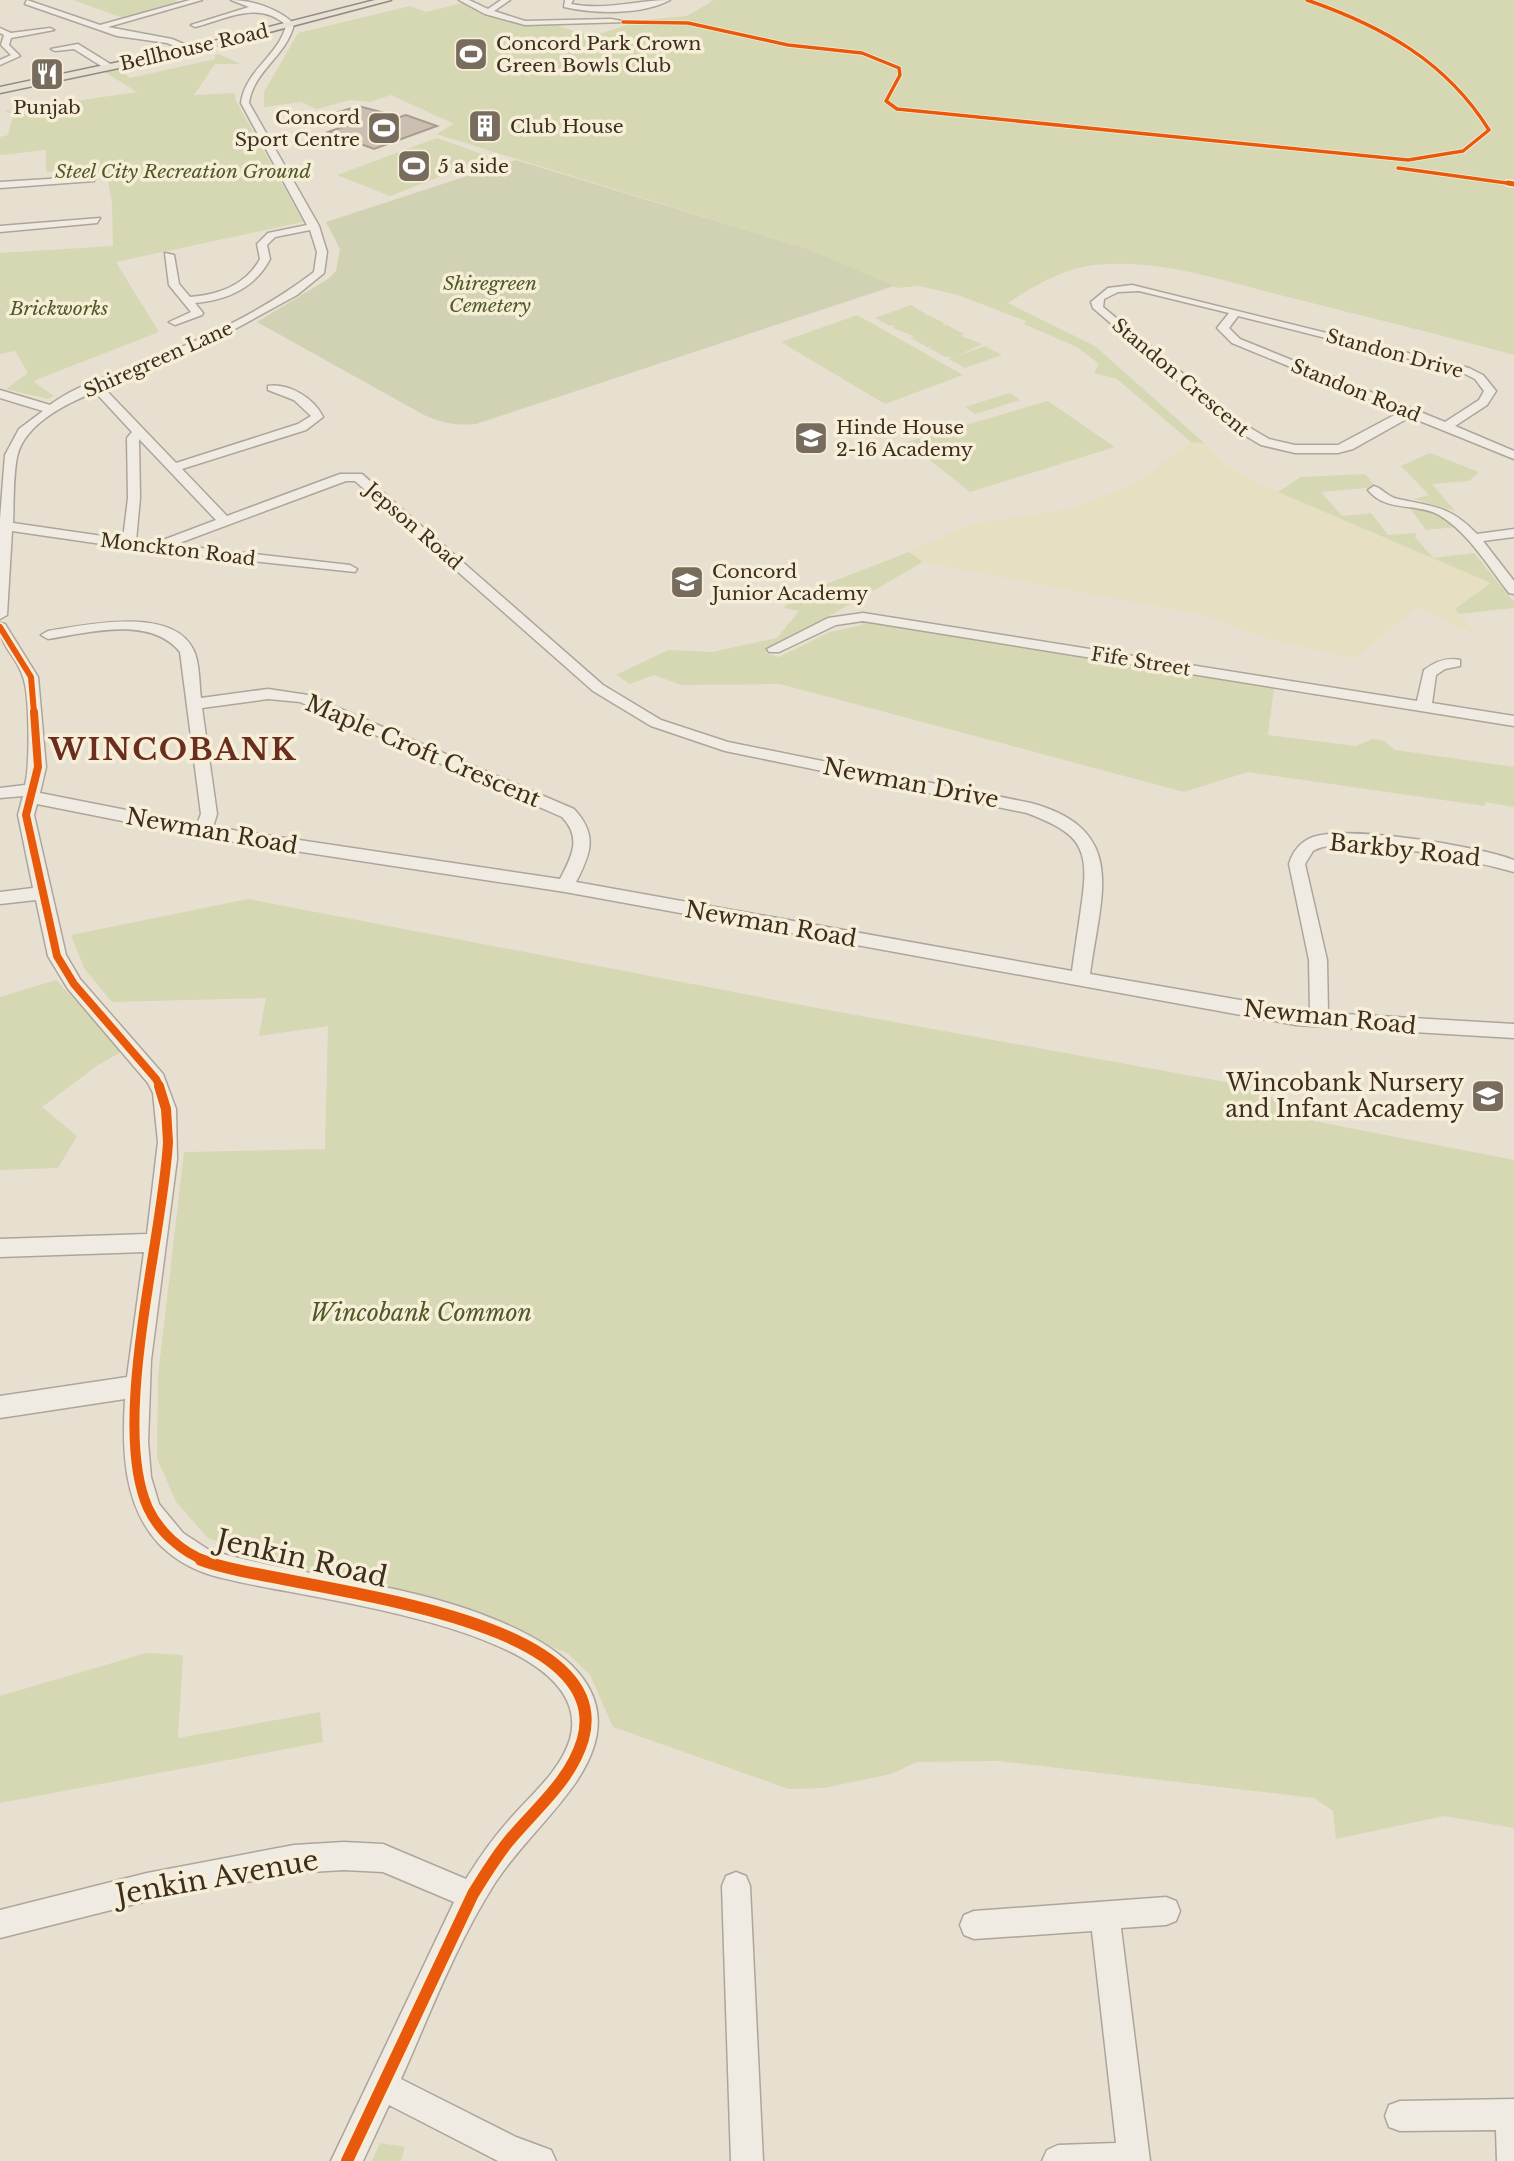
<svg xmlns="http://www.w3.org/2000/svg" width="1514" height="2161" viewBox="0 0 1514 2161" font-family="'Libre Baskerville',serif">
  <rect width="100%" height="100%" fill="#e7e0d1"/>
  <polygon fill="#e6dfc2" points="1191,442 1204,443 1228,466 1263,485 1492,583 1456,609 1480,637 1417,607 1355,659 1261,637 1206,616 923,562 909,552 970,524 1070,509 1134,484"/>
  <g fill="#d6d7b3">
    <polygon points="73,0 174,0 183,3 126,19"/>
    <path d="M 714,0 L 1514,0 L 1514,355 C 1439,334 1363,316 1288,297 C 1226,282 1160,258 1095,265 C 1065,268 1033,286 1008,303 L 1095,346 L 1204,443 L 1191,442 L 1117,379 L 1094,373 L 1099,364 L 1077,347 L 1024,324 L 1026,321 L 958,295 L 919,286 L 897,288 L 808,249 L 436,134 L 454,124 L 391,95 L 369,102 L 350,100 L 317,109 L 301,102 L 264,107 L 264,92 L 298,33 L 410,6 L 426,12 L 462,3 L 502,20 L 556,25 L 579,33 L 600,34 L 627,25 L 623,22 L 687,16 Z"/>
    <polygon points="219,54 240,64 215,64 194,95 235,93 236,101 303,222 116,262 159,332 33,381 54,396 48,399 6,389 28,373 15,351 0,354 0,253 113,246 112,204 107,176 73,178 62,171 46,172 46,150 0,155 0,137 8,135 13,115 5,111 137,92 103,71 117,68 130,78 215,59 215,55"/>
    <polygon points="437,138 490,157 390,196 337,175"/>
    <polygon points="911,305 926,314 925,316 929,315 945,324 941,326 947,325 964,334 961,336 982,344 957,356 985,346 1002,355 965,368 949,359 952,357 945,357 929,348 933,346 927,347 911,338 914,336 893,328 895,325 890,326 875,318"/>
    <polygon points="857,315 963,375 885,404 781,342"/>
    <polygon points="1010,393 1020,400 975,414 965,407"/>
    <polygon points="1048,401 1115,447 970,492 907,442"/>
    <polygon points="1430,453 1479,472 1469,481 1432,484 1455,511 1414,499 1429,495 1401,466"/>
    <polygon points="1365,474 1376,487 1321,492 1342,516 1371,513 1388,535 1416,533 1415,537 1433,558 1474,553 1514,602 1514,608 1459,614 1455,609 1491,583 1278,492 1301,477"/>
    <polygon points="1410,508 1434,513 1457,527 1426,530"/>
    <polygon points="909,552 923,562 765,653 779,657 830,632 862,625 862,618 1274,688 1268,735 1356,746 1373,739 1384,741 1395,750 1514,767 1514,807 1485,802 1485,806 1248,772 1184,792 780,684 681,685 654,675 630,684 616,675 668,650 712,652 777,638 799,611 784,608 793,597"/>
    <polygon points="248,899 817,1008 1253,1087 1314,1121 1514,1160 1514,1828 1444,1816 1336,1839 1333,1811 1314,1798 998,1761 917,1762 891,1774 824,1788 789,1789 613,1727 590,1675 567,1653 456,1607 272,1561 208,1538 176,1502 157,1458 158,1376 184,1152 325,1149 328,1026 259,1036 266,998 112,1002 84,968 71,935"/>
    <polygon points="56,980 123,1051 98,1065 42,1107 77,1136 58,1168 0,1170 0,997"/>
    <polygon points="146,1653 183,1655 178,1738 320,1712 323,1742 0,1803 0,1696"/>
    <polygon points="380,2143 405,2147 401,2161 372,2161"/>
  </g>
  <path fill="#d1d1b3" d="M 516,160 L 808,249 L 894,286 L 476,424 C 456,426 442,423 424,415 L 257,322 L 328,279 L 336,271 L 340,249 L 326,222 Z"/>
  <polygon fill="#cbbfb2" stroke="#a89c90" stroke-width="2" points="358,106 400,117 406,115 437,126 374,149 328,132 351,124 326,116"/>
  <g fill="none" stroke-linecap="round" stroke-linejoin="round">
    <g stroke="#ada599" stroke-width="3">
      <g id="minor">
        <polygon points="27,0 100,25 190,0 202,0 108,27 172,39 193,48 190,52 167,43 117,36 25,4"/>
        <path d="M 231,0 C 252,0 279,9 294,24 C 287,56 253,71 249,103 L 319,226 L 327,252 L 324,273 L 297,295 L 202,347 L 104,388 L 176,463 L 298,424 L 311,416 L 294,400 L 268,390 L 268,386 C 289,383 314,398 323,417 L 306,430 L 182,469 L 227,516 L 340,474 L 362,474 L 603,685 L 661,720 L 728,742 L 1031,803 C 1130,830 1100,896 1090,974 L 1310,1012 L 1309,960 L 1289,864 C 1293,851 1300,842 1313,837 C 1348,825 1478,846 1514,860 L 1514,872 C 1478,862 1343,832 1313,851 L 1305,864 L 1327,960 L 1328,1013 L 1514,1024 L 1514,1038 L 1296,1025 L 565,892 L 203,837 L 37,804 L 34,815 L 66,955 L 80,979 L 163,1074 L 176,1109 L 177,1159 L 151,1360 L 148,1442 L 151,1477 L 159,1504 L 183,1533 L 209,1550 C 294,1575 382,1580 467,1609 C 548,1637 643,1687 574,1785 C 550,1819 518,1848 495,1883 C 456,1944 430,2014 401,2079 L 516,2137 L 551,2150 L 556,2161 L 498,2161 L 389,2105 L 363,2161 L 331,2161 L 454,1902 L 383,1872 L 344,1870 L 294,1873 L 147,1901 L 0,1938 L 0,1910 L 147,1873 L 294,1845 L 344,1842 L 383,1844 L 466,1879 C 479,1858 493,1838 510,1819 C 530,1796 561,1770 570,1739 C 602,1622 278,1598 208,1574 C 189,1568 173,1558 159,1544 C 123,1505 122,1449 125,1399 L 0,1418 L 0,1396 L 127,1377 L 144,1252 L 0,1257 L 0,1239 L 147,1234 L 158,1142 L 153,1093 L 148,1083 L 68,989 L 48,956 L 36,900 L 0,904 L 0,892 L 33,888 L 18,815 L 23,796 L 0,798 L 0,788 L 25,785 C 30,767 30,695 23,677 C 16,654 0,649 0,623 L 5,624 L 38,677 L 46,767 L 40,793 L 197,824 L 201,814 L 180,652 C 150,615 88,633 48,639 L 41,635 L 48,631 C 86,625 171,606 193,649 C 200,662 199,684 201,698 L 268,689 L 308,695 L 574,809 C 598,835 591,853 576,882 L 1072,971 C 1075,948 1079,924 1082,901 C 1090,846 1079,833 1027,813 L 725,751 L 651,726 L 593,691 L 355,481 L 346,481 L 174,545 L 350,565 L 357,569 L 355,572 L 129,548 L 12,531 L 7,615 L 0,619 L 0,519 L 5,455 L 19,429 L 43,411 L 0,398 L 0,390 L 50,405 C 79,383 119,373 153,359 C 209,336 266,309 314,272 L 317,252 L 310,230 L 275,237 L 267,245 L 270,259 C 255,288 227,300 195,303 L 203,313 L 202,315 L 175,325 L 169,322 L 191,312 L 169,285 L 165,253 L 174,255 L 179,284 L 190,297 C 218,295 246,285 260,259 L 257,244 L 268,233 L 307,225 L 241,103 C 245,70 279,56 286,25 C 258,0 227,19 195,27 L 191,25 L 249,7 ZM 95,392 L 132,432 L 127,438 L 128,498 L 123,539 L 13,523 C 14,502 13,478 17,457 C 24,424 67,403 95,392 ZM 139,439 L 216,520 L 155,543 L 136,541 L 140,498 ZM 268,699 L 300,702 L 562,817 C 582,838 572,856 560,879 L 213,827 L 217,814 L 202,708 Z"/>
        <polygon points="459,0 469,0 488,9 501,0 510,0 494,11 525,21 611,19 627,22 525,25 485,14"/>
        <path d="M 565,0 L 573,0 L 571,4 C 605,11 637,0 670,0 C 642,15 595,14 564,7 Z"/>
        <polygon points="0,28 11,33 50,28 54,30 11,38 9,45 20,56 0,65 0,60 11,55 1,45 4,35 0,33"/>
        <polygon points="78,44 112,65 113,67 106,69 74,49 55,51 51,49"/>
        <polygon points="97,176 94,181 0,188 0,182"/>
        <polygon points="100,218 97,223 0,232 0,226"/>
        <path d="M 1132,285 L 1469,368 L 1483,375 L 1496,391 L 1487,405 L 1455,426 L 1514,451 L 1514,459 L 1410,417 L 1353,449 L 1338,453 L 1295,453 L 1261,445 L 1234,429 L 1093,308 L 1091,302 L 1108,288 ZM 1139,291 L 1229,313 L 1217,328 L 1232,343 L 1400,412 L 1338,445 L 1295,445 L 1269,439 L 1242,423 L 1103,307 L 1104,299 L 1118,292 ZM 1238,316 L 1461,372 L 1475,379 L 1484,391 L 1479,400 L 1445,422 L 1240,339 L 1229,328 Z"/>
        <path d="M 1374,486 C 1383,489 1388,497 1398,499 C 1434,507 1449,505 1477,534 L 1514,529 L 1514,537 L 1483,541 L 1514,581 L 1514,594 L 1509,593 C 1488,566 1469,533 1439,515 C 1415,502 1387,513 1368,490 Z"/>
        <path d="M 863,613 L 1417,701 L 1424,670 C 1435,662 1446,657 1460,660 L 1460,666 L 1445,669 L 1436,675 L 1432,703 L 1514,716 L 1514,726 L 863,621 L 836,625 L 779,652 L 769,652 L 767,649 L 828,618 Z"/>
        <polygon points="736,1872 746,1876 750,1886 763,2161 731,2161 722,1886 726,1876"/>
        <polygon points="1166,1897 1176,1901 1180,1911 1176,1921 1166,1925 1121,1928 1150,2161 1042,2161 1047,2150 1058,2145 1116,2143 1092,1931 974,1939 964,1935 960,1925 964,1915 974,1911"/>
        <polygon points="1514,2099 1514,2161 1497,2161 1496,2130 1400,2131 1389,2127 1385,2116 1389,2105 1400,2101"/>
      </g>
    </g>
    <g stroke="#928b80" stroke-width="3">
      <polygon id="major" points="375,0 391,0 190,53 0,93 0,87 190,47"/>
    </g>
    <use href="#minor" fill="#efebe3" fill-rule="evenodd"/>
    <use href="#major" fill="#e6e1d4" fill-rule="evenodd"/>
    <g stroke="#f7eed8" stroke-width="5">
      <g id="cycleway-far5">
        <path d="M 623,22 L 688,23 L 788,45 L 862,53 L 899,68 L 900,75 L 886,101 L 897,109 L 1408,160 L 1463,151 L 1489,130 C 1446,61 1382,26 1307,0"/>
        <polyline points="1398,168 1514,184"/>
      </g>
    </g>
    <g stroke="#f7eed8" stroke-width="8">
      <polyline id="cycleway-far4" points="1508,183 1514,184"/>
    </g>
    <g stroke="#f7eed8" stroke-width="10">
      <polyline id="cycleway-far3" points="0,627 31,677 34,713"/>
    </g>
    <g stroke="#f7eed8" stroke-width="11">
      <polyline id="cycleway-far2" points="34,712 38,767 26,815 57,956 74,984 156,1079 160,1087"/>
    </g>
    <g stroke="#f7eed8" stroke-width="14">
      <path id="cycleway-far1" d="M 159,1086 L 166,1109 L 168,1142 C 163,1238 110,1423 148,1508 C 159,1532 182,1552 206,1561"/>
    </g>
    <g stroke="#f7eed8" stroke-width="17">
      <path id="cycleway" d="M 201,1560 C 276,1589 619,1608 583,1739 C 571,1781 534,1810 508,1842 C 495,1858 484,1876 473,1894 L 347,2161"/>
    </g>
    <use href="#cycleway-far5" stroke="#e8590c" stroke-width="3.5"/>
    <use href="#cycleway-far4" stroke="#e8590c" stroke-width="5"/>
    <use href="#cycleway-far3" stroke="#e8590c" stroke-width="6"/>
    <use href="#cycleway-far2" stroke="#e8590c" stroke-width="8"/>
    <use href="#cycleway-far1" stroke="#e8590c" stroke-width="10"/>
    <use href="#cycleway" stroke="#e8590c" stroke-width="12"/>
  </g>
  <defs>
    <g id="stadium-square" transform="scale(1.75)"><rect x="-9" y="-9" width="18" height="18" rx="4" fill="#786c5e" stroke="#f7eed8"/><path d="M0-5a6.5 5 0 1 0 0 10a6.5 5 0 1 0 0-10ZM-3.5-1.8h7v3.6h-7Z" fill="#fff"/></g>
    <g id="restaurant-square" transform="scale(1.75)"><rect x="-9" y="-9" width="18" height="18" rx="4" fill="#786c5e" stroke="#f7eed8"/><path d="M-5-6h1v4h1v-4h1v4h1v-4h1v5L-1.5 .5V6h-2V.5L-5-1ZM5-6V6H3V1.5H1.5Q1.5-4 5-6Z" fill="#fff"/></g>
    <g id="building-square" transform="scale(1.75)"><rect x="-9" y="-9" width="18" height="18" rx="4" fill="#786c5e" stroke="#f7eed8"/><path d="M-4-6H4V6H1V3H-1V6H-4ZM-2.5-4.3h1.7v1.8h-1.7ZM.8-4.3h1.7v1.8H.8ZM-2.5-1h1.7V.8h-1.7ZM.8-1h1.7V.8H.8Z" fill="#fff"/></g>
    <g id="school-square" transform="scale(1.75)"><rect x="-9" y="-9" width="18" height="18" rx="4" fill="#786c5e" stroke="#f7eed8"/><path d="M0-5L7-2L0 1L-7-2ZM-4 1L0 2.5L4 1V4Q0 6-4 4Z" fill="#fff"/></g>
  </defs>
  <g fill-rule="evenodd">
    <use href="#stadium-square" x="471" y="54"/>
    <use href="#restaurant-square" x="47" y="74"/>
    <use href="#building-square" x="485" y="126"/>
    <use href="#stadium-square" x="384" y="128"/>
    <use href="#stadium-square" x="414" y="166"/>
    <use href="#school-square" x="811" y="438"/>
    <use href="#school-square" x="687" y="582"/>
    <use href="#school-square" x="1488" y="1096"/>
  </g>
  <g text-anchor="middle" stroke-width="7" stroke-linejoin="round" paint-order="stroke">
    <g font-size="19" fill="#3d2e20" stroke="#f7eed8" text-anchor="start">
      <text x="496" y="50">Concord Park Crown<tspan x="496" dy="22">Green Bowls Club</tspan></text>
      <text x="47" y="114" text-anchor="middle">Punjab</text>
      <text x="360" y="124" text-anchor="end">Concord<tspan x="360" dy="22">Sport Centre</tspan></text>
      <text x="510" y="133">Club House</text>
      <text x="438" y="173">5 a side</text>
      <text x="836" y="434">Hinde House<tspan x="836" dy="22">2-16 Academy</tspan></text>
      <text x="712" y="578">Concord<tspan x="712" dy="22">Junior Academy</tspan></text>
    </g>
    <g font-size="19" fill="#3d2e20" stroke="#f7eed8">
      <text transform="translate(194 47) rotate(-13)" y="7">Bellhouse Road</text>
      <text transform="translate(1395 353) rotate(15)" y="7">Standon Drive</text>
      <text transform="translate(158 359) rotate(-24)" y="7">Shiregreen Lane</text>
      <text transform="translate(1181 377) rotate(40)" y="7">Standon Crescent</text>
      <text transform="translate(1356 390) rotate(22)" y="7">Standon Road</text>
      <text transform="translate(414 526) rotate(41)" y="7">Jepson Road</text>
      <text transform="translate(178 549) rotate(7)" y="7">Monckton Road</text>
      <text transform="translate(1141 661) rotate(9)" y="7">Fife Street</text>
    </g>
    <g font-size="19" font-style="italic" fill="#4d5a26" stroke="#f7eed8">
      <text x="183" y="178">Steel City Recreation Ground</text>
      <text x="490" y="290">Shiregreen<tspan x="490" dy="22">Cemetery</tspan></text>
      <text x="59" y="315">Brickworks</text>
    </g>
    <g font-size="23" fill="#3d2e20" stroke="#f7eed8">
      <text transform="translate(423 751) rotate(23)" y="8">Maple Croft Crescent</text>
      <text transform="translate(911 783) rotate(11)" y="8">Newman Drive</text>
      <text transform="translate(212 831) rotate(10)" y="8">Newman Road</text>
      <text transform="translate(1405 850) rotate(6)" y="8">Barkby Road</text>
      <text transform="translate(771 924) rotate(10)" y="8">Newman Road</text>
      <text transform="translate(1330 1017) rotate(6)" y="8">Newman Road</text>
    </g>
    <g font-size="23" fill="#3d2e20" stroke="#f7eed8" text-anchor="end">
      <text x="1464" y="1091">Wincobank Nursery<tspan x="1464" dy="26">and Infant Academy</tspan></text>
    </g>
    <g font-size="23" font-style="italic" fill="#4d5a26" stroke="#f7eed8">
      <text x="421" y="1321">Wincobank Common</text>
    </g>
    <g font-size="28" fill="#3d2e20" stroke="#f7eed8">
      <text transform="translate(302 1558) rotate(13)" y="10">Jenkin Road</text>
      <text transform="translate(217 1877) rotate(-10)" y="10">Jenkin Avenue</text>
    </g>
    <g font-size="30" font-weight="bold" letter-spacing="2" fill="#6b2e1e" stroke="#f7eed8">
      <text x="173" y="760">WINCOBANK</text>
    </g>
  </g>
</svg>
